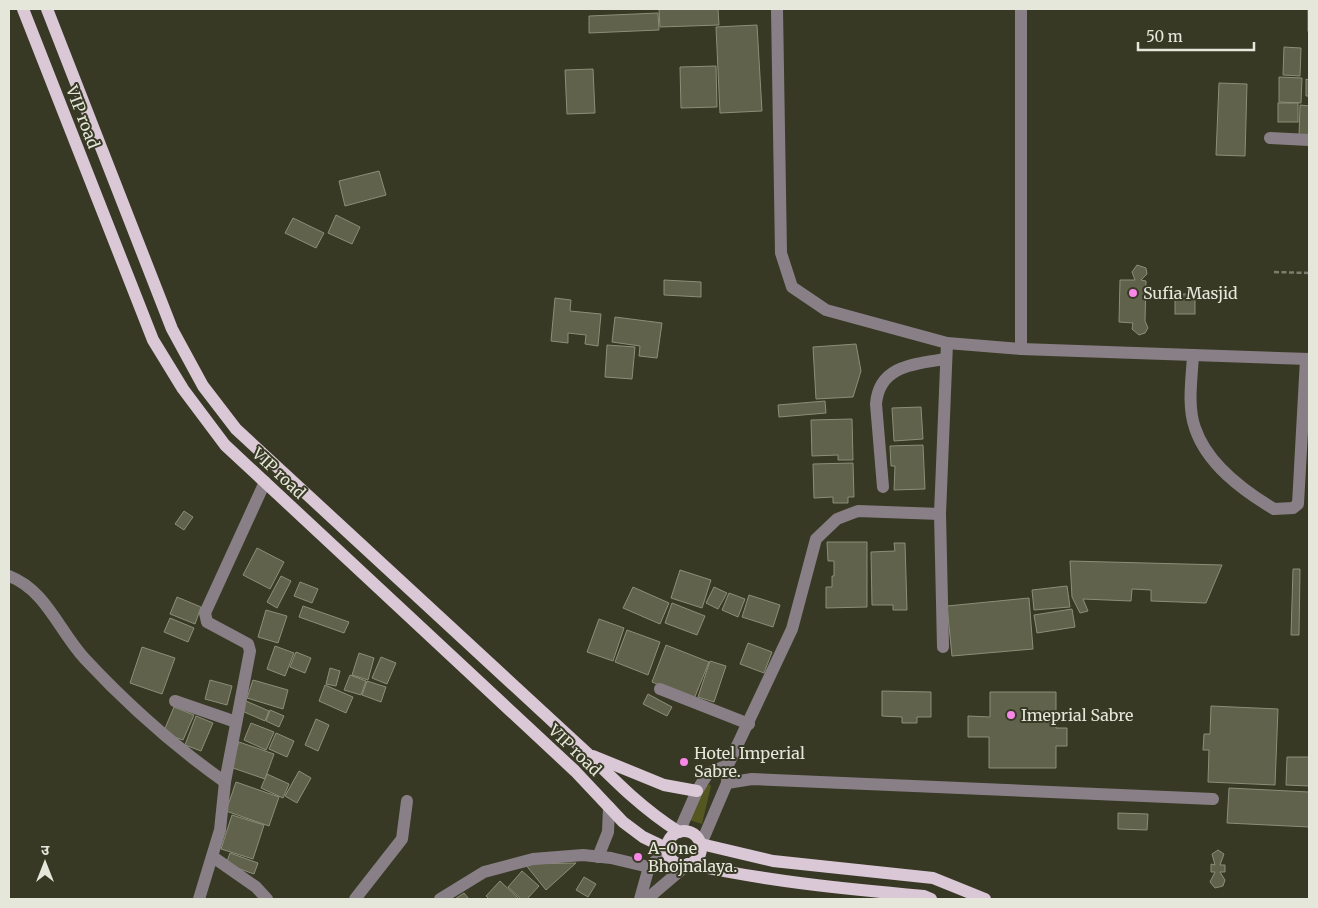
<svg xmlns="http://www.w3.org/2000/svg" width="1318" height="908" viewBox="0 0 1318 908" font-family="Merriweather,'Noto Sans Devanagari',serif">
  <rect width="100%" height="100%" fill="#383925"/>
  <polygon fill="#54571f" points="709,784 711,786 702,824 680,817"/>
  <g fill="#60624c" stroke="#8c8e77">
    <polygon points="659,9 718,9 719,25 660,27"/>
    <rect x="1308" y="9" width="1" height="22"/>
    <polygon points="658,13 659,30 589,33 589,16"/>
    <polygon points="757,25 762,111 720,113 716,27"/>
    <polygon points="1284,47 1301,48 1300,76 1283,75"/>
    <polygon points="716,66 717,107 681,108 680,67"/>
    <polygon points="593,69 595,113 567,114 565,70"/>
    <polygon points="1279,77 1302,78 1301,103 1279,102"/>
    <polygon points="1306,79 1309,80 1309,96 1306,96"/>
    <polygon points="1219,83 1247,84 1245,156 1216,155"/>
    <rect x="1278" y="103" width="20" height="19"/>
    <polygon points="1300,105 1309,106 1309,137 1299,137"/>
    <polygon points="379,171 386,195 345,206 339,181"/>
    <polygon points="336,215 360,227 352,244 328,233"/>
    <polygon points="293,218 324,233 316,248 285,233"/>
    <polygon points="1137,265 1146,268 1147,274 1141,280 1146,281 1145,321 1148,328 1145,333 1139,335 1132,329 1133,323 1119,322 1120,280 1135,280 1132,272"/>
    <polygon points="664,280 701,282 701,297 664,295"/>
    <rect x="1175" y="294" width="20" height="20"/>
    <polygon points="555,298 571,300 570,311 601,314 598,346 585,344 586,335 568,333 568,343 551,341"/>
    <polygon points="615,317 662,323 657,358 639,356 640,346 612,342"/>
    <polygon points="856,344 861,371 853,397 816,399 813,347"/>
    <polygon points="607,345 635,347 632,379 605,377"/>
    <polygon points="825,401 826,413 779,417 778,405"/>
    <polygon points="921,407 923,439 894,441 892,408"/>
    <polygon points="852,419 853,460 838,460 838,455 812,456 811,420"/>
    <polygon points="923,445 925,489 894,490 895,466 891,466 890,446"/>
    <polygon points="853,463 854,497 848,497 848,503 833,503 833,497 814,498 813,464"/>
    <polygon points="184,511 193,517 184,530 175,524"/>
    <polygon points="827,542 867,542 867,607 826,608 826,587 832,587 832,576 834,576 834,561 828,561"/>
    <polygon points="894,543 905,543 907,610 893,610 893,605 872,605 871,552 895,551"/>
    <polygon points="257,548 284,562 270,589 243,575"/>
    <polygon points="1070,561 1222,565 1206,603 1151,601 1151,590 1132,589 1131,601 1083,599 1088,611 1080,613 1072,597"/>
    <polygon points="1293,569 1300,569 1299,635 1291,635"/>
    <polygon points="680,570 711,580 702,608 671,598"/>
    <polygon points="281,576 291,581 277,608 267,602"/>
    <polygon points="300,582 318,589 312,603 294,596"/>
    <polygon points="1067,586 1070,607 1034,610 1032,590"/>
    <polygon points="633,587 669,603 660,624 623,608"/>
    <polygon points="714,587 727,593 718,609 706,603"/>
    <polygon points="729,593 745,599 738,617 722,610"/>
    <polygon points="749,595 780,605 773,627 742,617"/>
    <polygon points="177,597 201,607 195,624 170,614"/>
    <polygon points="1029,598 1033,649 952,656 947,606"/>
    <polygon points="672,603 705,616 697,635 665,623"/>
    <polygon points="303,606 349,622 344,633 299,617"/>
    <polygon points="1072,609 1075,627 1037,633 1034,615"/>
    <polygon points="266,610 287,616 278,643 258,637"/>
    <polygon points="170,618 194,628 188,642 164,632"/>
    <polygon points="599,619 624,628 613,661 587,652"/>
    <polygon points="627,630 660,642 648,675 615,662"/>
    <polygon points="748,643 772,652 764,673 740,664"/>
    <polygon points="666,645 709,662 694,699 652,682"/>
    <polygon points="275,646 294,653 285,676 267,669"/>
    <polygon points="142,647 175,658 162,694 130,683"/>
    <polygon points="296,652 311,658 305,673 290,667"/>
    <polygon points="359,653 374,658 368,680 352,675"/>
    <polygon points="381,657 396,663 387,684 372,678"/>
    <polygon points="710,661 726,666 714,702 698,697"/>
    <polygon points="330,668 340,671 336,686 326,684"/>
    <polygon points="350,675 366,681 361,695 344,690"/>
    <polygon points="210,680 232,686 227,705 205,699"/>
    <polygon points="253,680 288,690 283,709 247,698"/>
    <polygon points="367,681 386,687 381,702 362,695"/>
    <polygon points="325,685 353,697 346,713 319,701"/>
    <polygon points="882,691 931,692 931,717 917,717 917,723 902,723 902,717 882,716"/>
    <polygon points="990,692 1056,692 1056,728 1067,728 1067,746 1056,746 1056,768 989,768 989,737 968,737 968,716 990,717"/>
    <polygon points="648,694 672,707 667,716 643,704"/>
    <polygon points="246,701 269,711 265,721 242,711"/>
    <polygon points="1211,706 1278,709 1275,785 1208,782 1209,750 1203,750 1204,734 1210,734"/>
    <polygon points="174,707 194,715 183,740 163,733"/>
    <polygon points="270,710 284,716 279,727 266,721"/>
    <polygon points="196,716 213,723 201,751 185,745"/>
    <polygon points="316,719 329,725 318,751 305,745"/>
    <polygon points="251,723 274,732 266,750 244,740"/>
    <polygon points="276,733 294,741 287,757 269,749"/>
    <polygon points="239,742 274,754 265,779 230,767"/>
    <polygon points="1287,757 1309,757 1309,786 1286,785"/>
    <polygon points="299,771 311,778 297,803 285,796"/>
    <polygon points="267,774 289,784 283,798 261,788"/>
    <polygon points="236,782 279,797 269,826 226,811"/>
    <polygon points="1229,788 1309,792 1309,827 1227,823"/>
    <polygon points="1118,813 1148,814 1147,830 1118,829"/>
    <polygon points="232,815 264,825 253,859 221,849"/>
    <polygon points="1218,850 1224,854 1220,865 1225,865 1225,872 1220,872 1225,880 1223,886 1215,888 1210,882 1215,872 1211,872 1211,864 1215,865 1212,854"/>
    <polygon points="230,853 258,863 254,874 226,864"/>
    <polygon points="576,863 546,890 525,864"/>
    <polygon points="522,871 539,886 527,899 521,899 508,887"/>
    <polygon points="584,877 596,884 588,897 576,890"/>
    <polygon points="500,881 519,899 489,899 486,896"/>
    <polygon points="464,893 469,899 455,899"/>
  </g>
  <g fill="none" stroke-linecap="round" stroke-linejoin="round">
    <polyline stroke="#7c7d6c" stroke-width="2.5" stroke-dasharray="5 2.5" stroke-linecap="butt" points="1274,272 1309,273"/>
    <g stroke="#898087" stroke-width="12">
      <polyline points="777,9 781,253 792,287 826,310 947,343 1021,349 1309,359"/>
      <polyline points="1021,9 1021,349"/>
      <polyline points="1270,138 1309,140"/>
      <path d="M 1193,355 C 1192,377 1187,406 1195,428 C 1207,464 1242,490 1274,509 L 1293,508 L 1298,504 L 1306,359"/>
      <path d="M 883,487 L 876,404 C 879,365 915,364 946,359"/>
      <path d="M 9,576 C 46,590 59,631 85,659 C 127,704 174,746 225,782"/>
      <polyline points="943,647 940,514 947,343"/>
      <polyline points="660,689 749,724"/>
      <polyline points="175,701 236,722"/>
      <polyline points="727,783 752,779 1213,799"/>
      <polyline points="679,832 697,791 708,773 728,765"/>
      <polyline points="701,844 727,783 728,765 792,629 816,539 837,519 858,511 940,514"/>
      <polyline points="213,857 256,887 267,899"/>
      <polyline points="598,857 608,832 609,807"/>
      <polyline points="199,899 220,830 225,782 250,651 248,644 207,622 205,613 265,482"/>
      <polyline points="355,899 402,839 407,801"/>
      <polyline points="440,899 484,872 533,859 583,855 611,858 649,867"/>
      <polyline points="640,899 649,867 668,849"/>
      <polyline points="647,899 688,864"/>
    </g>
    <g stroke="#dac8d6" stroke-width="12">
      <polyline points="23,9 153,340 183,389 225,445 575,771 623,822 643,837 668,849"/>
      <path d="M 47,9 L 172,329 L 203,386 L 236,429 L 588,754 C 618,784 643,809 679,832"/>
      <polyline points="593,756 664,785 697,791"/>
      <circle cx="684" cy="848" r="17"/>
      <polyline points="701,844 773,861 933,878 985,899"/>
      <path d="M 688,864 C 767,881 844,889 924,896 L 931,899"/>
    </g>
  </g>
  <g fill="#f987e8" stroke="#383925" stroke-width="2">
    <circle cx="1133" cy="293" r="5"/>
    <circle cx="1011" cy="715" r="5"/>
    <circle cx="684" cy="762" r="5"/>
    <circle cx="638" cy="857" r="5"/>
  </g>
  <g text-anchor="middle" stroke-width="4" stroke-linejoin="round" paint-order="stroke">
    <g font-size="16" fill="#e5e7da" stroke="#383925">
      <text transform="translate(83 117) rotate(69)" y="6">VIP road</text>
      <text transform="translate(279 473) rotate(43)" y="6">VIP road</text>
      <text transform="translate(575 750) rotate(44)" y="6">VIP road</text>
    </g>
    <g font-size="16" fill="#e5e7da" stroke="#383925" text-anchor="start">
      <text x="1143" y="299">Sufia Masjid</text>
      <text x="1021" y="721">Imeprial Sabre</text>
      <text x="694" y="759">Hotel Imperial<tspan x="694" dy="18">Sabre.</tspan></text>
      <text x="648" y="854">A-One<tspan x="648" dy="18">Bhojnalaya.</tspan></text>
    </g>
  </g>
  <rect width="1318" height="908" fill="none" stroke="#e5e7da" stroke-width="20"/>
  <g transform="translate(45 863)" stroke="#383925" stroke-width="4" paint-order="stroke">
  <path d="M0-4L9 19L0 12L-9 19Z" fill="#e5e7da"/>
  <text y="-8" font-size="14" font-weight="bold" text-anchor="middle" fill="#e5e7da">उ</text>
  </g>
  <path d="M1138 42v8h116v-8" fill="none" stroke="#e5e7da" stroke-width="2.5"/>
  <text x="1146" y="42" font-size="15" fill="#e5e7da" stroke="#383925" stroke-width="4" paint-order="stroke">50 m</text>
</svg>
